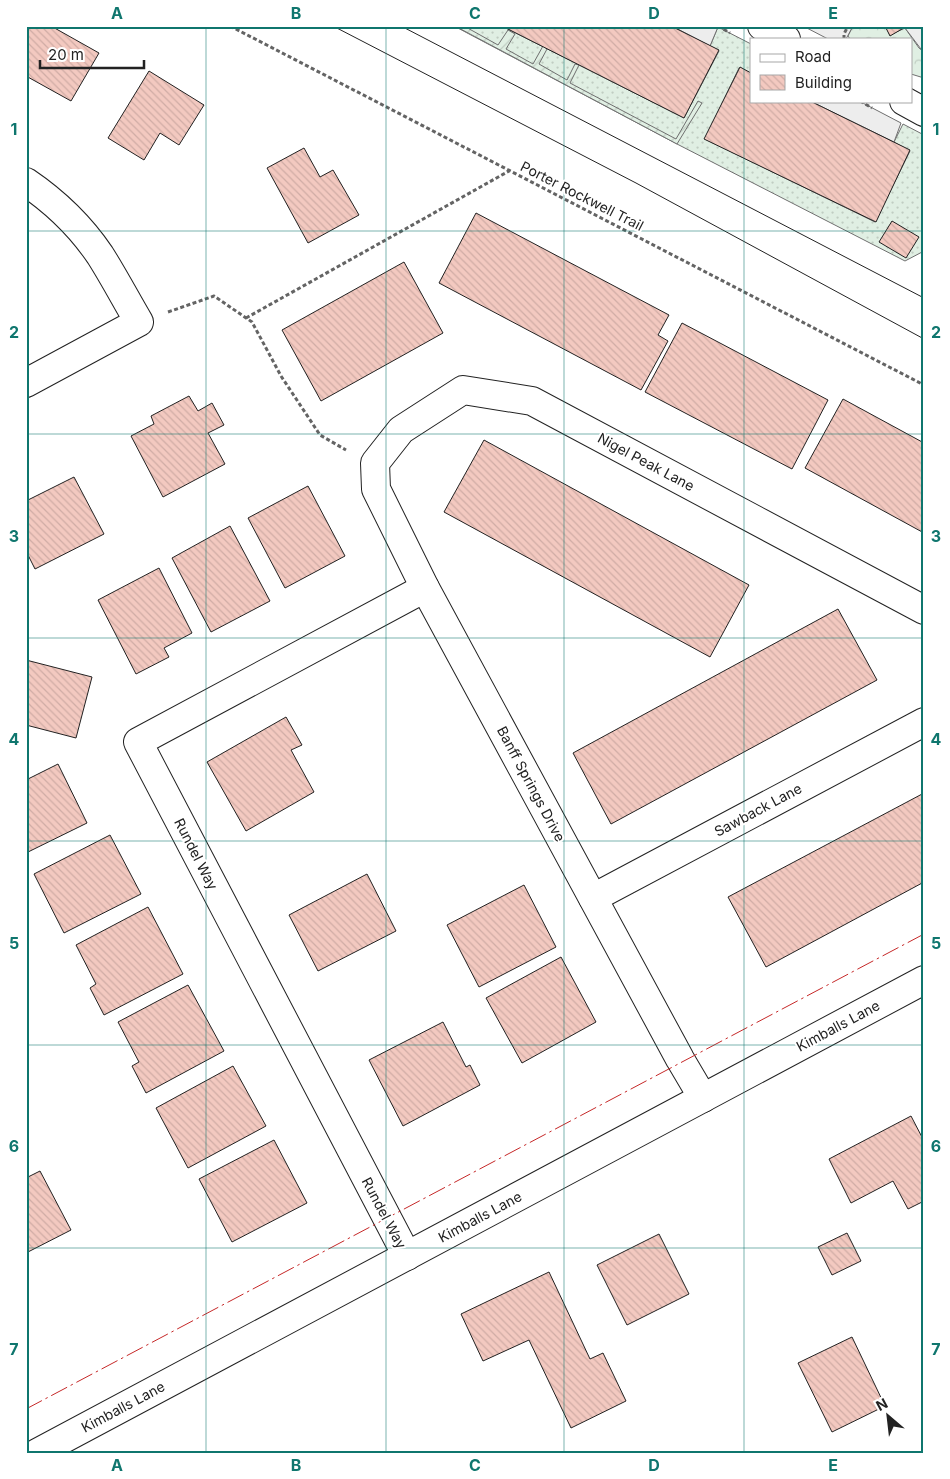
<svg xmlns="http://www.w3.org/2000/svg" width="950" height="1479" viewBox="0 0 950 1479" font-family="Inter,sans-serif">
  <defs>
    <pattern id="grass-dots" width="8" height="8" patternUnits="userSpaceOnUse" patternTransform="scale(1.25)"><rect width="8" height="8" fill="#e0efe3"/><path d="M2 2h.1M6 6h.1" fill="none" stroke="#c0cdc2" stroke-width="1.8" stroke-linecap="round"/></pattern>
    <pattern id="park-crowns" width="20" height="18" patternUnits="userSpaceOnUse" patternTransform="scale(1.25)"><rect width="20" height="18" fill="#e0efe3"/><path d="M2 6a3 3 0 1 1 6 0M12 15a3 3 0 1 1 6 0" fill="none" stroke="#c0cdc2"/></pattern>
    <pattern id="garden-furrows" width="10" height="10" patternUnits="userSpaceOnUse" patternTransform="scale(1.25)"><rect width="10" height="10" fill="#e0efe3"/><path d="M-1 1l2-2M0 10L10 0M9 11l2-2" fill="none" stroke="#c0cdc2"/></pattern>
    <pattern id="building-back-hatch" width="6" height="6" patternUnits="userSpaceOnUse" patternTransform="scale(1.25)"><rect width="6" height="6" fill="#f3c9c0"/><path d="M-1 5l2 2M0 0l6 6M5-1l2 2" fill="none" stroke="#d0aca5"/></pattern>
  </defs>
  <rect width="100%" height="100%" fill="#fff"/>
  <polygon fill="url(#grass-dots)" stroke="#6f6f6f" points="454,26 502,26 684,118 719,51 710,46 718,27 751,44 751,73 739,68 705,139 875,222 910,151 894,142 903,124 924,135 924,251 905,261 677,144"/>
  <polygon fill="url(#park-crowns)" stroke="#6f6f6f" points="853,26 885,26 890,35 905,28 919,48 924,52 924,78 911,74 911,39 850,39 848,36"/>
  <polygon fill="url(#garden-furrows)" stroke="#6f6f6f" points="455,26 464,26 498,45 508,30 515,34 506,49 533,64 543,46 547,49 539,64 567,80 575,64 579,65 570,83 676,139 698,101 702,103 677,144"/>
  <g fill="#ededed" stroke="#6f6f6f">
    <polygon points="672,26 718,26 718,27 710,46"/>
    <polygon points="803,26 853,26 846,39 828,39"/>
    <polygon points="908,26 924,26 924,53 905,28"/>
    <polygon points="810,101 859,101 901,123 894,142"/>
  </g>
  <g fill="url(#building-back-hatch)" stroke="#222">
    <polygon points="26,26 51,26 99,53 71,101 26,76"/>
    <polygon points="502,26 671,26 719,50 684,118"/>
    <polygon points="885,26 907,26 890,36"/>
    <polygon points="740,67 751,73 751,101 810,101 910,150 876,222 704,139"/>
    <polygon points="149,71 204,105 179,145 160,133 144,160 108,138"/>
    <polygon points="304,148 320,177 333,170 359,215 308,243 267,168"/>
    <polygon points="476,213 669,315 658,335 668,341 641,390 439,283"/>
    <polygon points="892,221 919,237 906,258 879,242"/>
    <polygon points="404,262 443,333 321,401 282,330"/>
    <polygon points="682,323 828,400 792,469 645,392"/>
    <polygon points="189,396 198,411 212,403 224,425 208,433 225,464 163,497 131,436 154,424 151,416"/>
    <polygon points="843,399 924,443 924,533 805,468"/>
    <polygon points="484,440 749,585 710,657 444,512"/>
    <polygon points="74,477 104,534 35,569 26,551 26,501"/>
    <polygon points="308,486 345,556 285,588 248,518"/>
    <polygon points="230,526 270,601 211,632 172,558"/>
    <polygon points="159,568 192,633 164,648 169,657 136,674 98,600"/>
    <polygon points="838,609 877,680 611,824 573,753"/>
    <polygon points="26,660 92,677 76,738 26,725"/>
    <polygon points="286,717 302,745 291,750 314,792 246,831 207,762"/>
    <polygon points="58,764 87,823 26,853 26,780"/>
    <polygon points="924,793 924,882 766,967 728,897"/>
    <polygon points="110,835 141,894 64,933 34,874"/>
    <polygon points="367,874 396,931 318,971 289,915"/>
    <polygon points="524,885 556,947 479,987 447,925"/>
    <polygon points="148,907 183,974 104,1015 90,988 96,984 76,945"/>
    <polygon points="561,957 596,1022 522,1063 486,998"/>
    <polygon points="188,985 224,1051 146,1093 132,1066 139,1062 118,1022"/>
    <polygon points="443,1022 466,1067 470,1065 480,1085 403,1126 369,1060"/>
    <polygon points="233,1066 266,1126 188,1168 156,1108"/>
    <polygon points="911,1116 924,1141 924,1201 908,1209 893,1181 851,1203 829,1159"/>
    <polygon points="274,1140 307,1203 232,1242 199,1179"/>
    <polygon points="40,1171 71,1230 26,1253 26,1178"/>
    <polygon points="847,1233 861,1261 832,1275 818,1247"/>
    <polygon points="659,1234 689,1294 627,1325 597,1265"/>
    <polygon points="549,1272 590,1359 603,1353 626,1401 571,1428 529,1340 483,1361 461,1314"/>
    <polygon points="852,1337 885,1406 832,1432 798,1363"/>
  </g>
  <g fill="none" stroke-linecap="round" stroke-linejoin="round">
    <g stroke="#222" stroke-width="30">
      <g id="minor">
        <polyline points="762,26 786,39"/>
        <polyline points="904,101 924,112"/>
        <path d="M 26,182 C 54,201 81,227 100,255 C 114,277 126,300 139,322 L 26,383"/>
        <polyline points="593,898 924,722"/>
        <polyline points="703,1098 680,1059 425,588 376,489 375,463 401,430 463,390 532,401 924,610"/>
        <polyline points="407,1256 138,742 425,588"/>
      </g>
    </g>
    <g stroke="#222" stroke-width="30">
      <polyline id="tertiary" points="37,1453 924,980"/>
    </g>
    <g stroke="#646464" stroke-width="3" stroke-dasharray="4 2.5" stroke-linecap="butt">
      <polyline points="230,26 924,385"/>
      <polyline points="718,26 730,33"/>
      <polyline points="844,39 844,34 848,26"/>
      <polyline points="860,101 872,108"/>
      <polyline points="168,312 214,296 252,322 281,376 320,435 346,450"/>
      <polyline points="246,318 509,171"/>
    </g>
    <use href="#minor" stroke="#fff" stroke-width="28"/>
    <use href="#tertiary" stroke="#fff" stroke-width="28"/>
    <g stroke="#222" stroke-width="1">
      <polyline points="333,26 636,183 924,339"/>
      <polyline points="401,26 924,298"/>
    </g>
    <polyline stroke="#c62828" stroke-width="1" stroke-dasharray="18 4 2.5 4" stroke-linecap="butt" points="26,1409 924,934"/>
  </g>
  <path fill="none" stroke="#0f766e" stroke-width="1" stroke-opacity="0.55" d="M 206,26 L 206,1453M 386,26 L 386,1453M 564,26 L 564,1453M 744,26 L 744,1453M 26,231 L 924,231M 26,434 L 924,434M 26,638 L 924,638M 26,841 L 924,841M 26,1045 L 924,1045M 26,1248 L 924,1248"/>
  <g text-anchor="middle" stroke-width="4" stroke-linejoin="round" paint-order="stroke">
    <g font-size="14" fill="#222" stroke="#fff">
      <text transform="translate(582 196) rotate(27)" y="5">Porter Rockwell Trail</text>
      <text transform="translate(646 462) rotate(28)" y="5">Nigel Peak Lane</text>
      <text transform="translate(531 784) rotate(62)" y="5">Banff Springs Drive</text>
      <text transform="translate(758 810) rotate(-28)" y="5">Sawback Lane</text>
      <text transform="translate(196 854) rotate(63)" y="5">Rundel Way</text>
      <text transform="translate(838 1026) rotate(-28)" y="5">Kimballs Lane</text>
      <text transform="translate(384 1213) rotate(62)" y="5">Rundel Way</text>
      <text transform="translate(480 1217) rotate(-28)" y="5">Kimballs Lane</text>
      <text transform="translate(123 1407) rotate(-28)" y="5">Kimballs Lane</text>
    </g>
  </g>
  <rect width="950" height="1479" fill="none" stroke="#ffffff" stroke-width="55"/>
  <rect x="750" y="38" width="162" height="65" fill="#ffffff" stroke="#a7a7a7"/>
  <rect x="760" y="54" width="25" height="8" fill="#ffffff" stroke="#a7a7a7"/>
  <text x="795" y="62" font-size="15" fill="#222222">Road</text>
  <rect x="760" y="75" width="25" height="15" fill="url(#building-back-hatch)" stroke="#a7a7a7"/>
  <text x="795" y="88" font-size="15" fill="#222222">Building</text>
  <g transform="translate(888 1416) rotate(332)" stroke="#ffffff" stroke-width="4" paint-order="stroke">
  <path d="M0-4L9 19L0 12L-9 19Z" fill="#222222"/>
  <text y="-8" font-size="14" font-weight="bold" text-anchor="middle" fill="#222222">N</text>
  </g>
  <path d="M40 60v8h104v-8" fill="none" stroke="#222222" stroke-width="2.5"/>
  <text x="48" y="60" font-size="15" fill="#222222" stroke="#ffffff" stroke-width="4" paint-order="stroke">20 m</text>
  <rect x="28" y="28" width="894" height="1424" fill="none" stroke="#0f766e" stroke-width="2"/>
  <g font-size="16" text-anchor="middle" font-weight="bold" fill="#0f766e">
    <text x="117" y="19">A</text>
    <text x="296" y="19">B</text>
    <text x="475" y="19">C</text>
    <text x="654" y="19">D</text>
    <text x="833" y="19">E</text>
    <text x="14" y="135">1</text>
    <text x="936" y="135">1</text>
    <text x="14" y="338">2</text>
    <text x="936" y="338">2</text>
    <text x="14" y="542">3</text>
    <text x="936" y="542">3</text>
    <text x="14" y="745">4</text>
    <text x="936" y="745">4</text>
    <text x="14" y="949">5</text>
    <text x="936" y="949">5</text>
    <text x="14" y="1152">6</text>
    <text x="936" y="1152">6</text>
    <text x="14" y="1355">7</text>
    <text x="936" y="1355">7</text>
    <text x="117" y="1471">A</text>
    <text x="296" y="1471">B</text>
    <text x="475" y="1471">C</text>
    <text x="654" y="1471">D</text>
    <text x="833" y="1471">E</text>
  </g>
</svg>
